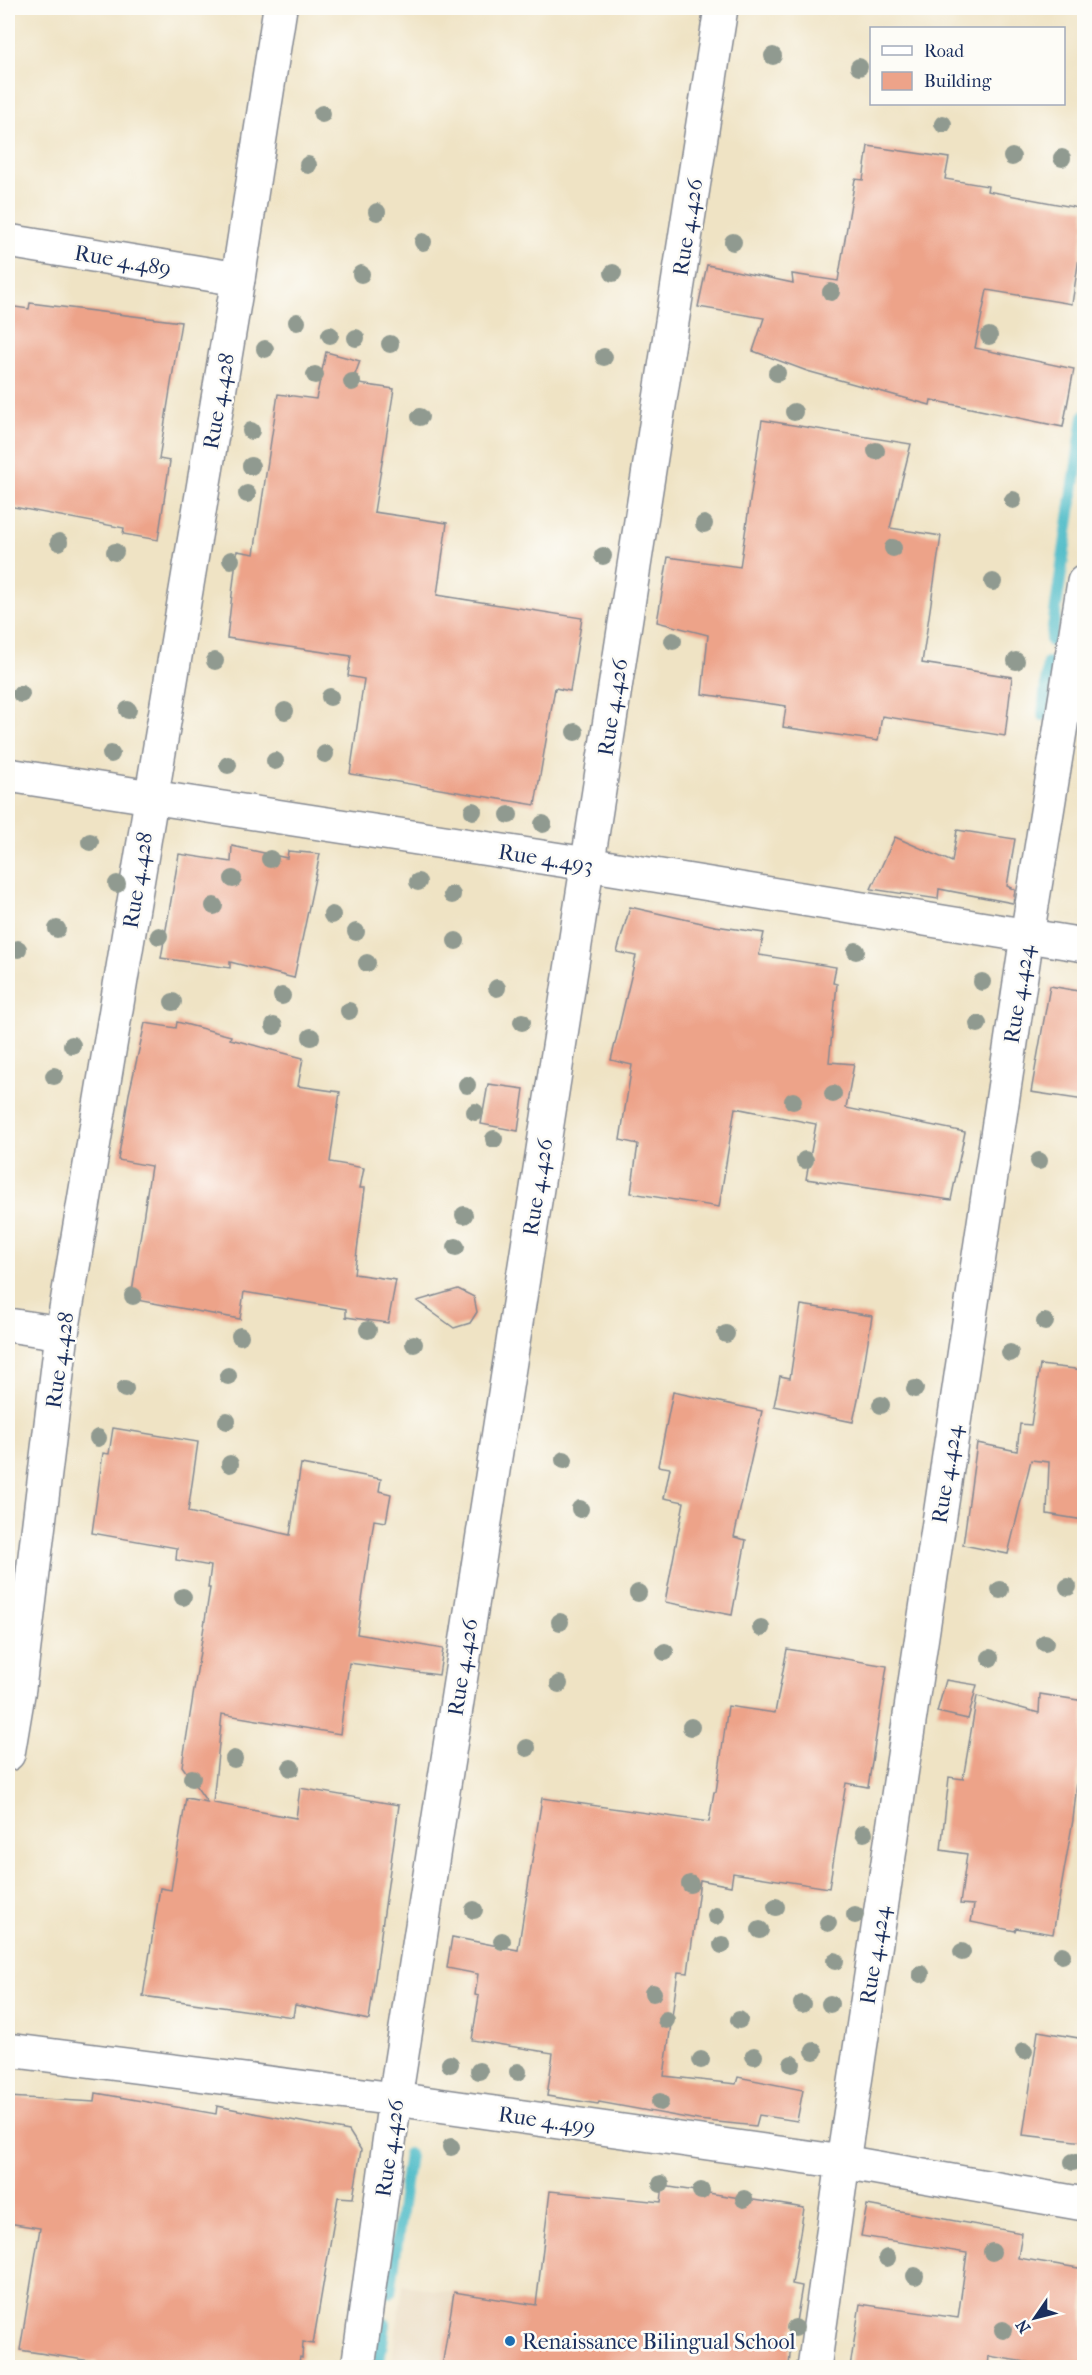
<svg xmlns="http://www.w3.org/2000/svg" width="1092" height="2375" viewBox="0 0 1092 2375" font-family="'IM FELL French Canon',serif">
  <rect width="100%" height="100%" fill="#fdfcf7"/>
  <filter id="ink" filterUnits="userSpaceOnUse"><feTurbulence type="fractalNoise" baseFrequency=".0167" numOctaves="2"/><feDisplacementMap in="SourceGraphic" scale="12" xChannelSelector="R" yChannelSelector="G"/><feConvolveMatrix kernelMatrix="1 2 1 2 8 2 1 2 1" color-interpolation-filters="sRGB"/></filter>
  <filter id="wash" filterUnits="userSpaceOnUse"><feTurbulence type="fractalNoise" baseFrequency=".008" numOctaves="4" result="noise"/><feDisplacementMap in="SourceGraphic" scale="24" xChannelSelector="R" yChannelSelector="G"/><feGaussianBlur stdDeviation="1.35" result="paint"/><feColorMatrix in="noise" values="0 0 0 0 0 0 0 0 0 0 0 0 0 0 0 0 0 1.4 0 .05"/><feComposite in="paint" operator="in"/></filter>
  <g filter="url(#wash)">
    <rect width="100%" height="100%" fill="#efe3c4"/>
    <polygon fill="#e7d5b8" points="403,2285 629,2320 622,2367 391,2368"/>
    <g fill="none" stroke-linecap="round" stroke-linejoin="round">
      <g stroke="#4fbcc8" stroke-width="12">
        <polyline points="1051,641 1084,416"/>
        <polyline points="1043,715 1048,663"/>
        <polyline points="390,2292 409,2154"/>
        <polyline points="378,2368 385,2324"/>
      </g>
    </g>
    <g id="blocks">
      <g fill="#eda389">
        <polygon points="868,146 949,158 945,179 988,186 987,191 1084,209 1084,225 1072,304 987,290 975,348 1074,369 1063,427 931,400 930,405 807,371 753,351 764,318 698,307 707,265 793,283 792,274 838,281 855,179 863,180"/>
        <polygon points="30,303 181,322 159,459 170,461 158,540 123,534 124,528 8,506 8,306 29,309"/>
        <polygon points="326,352 360,361 352,383 394,389 374,512 447,523 437,595 582,618 570,691 555,688 535,805 350,774 364,679 348,676 351,656 227,638 237,551 254,554 278,394 316,399"/>
        <polygon points="762,420 911,444 890,528 941,536 922,663 1012,677 1005,736 882,716 878,741 783,727 786,706 702,694 708,635 657,622 668,557 740,567"/>
        <polygon points="957,830 1015,839 1007,886 1015,890 1013,903 939,889 938,899 871,889 895,837 952,862"/>
        <polygon points="232,846 287,858 288,851 320,854 294,978 230,962 230,968 161,958 179,854 231,862"/>
        <polygon points="630,907 715,926 764,933 759,955 836,967 833,983 837,984 829,1062 854,1064 846,1108 965,1132 951,1200 806,1179 816,1124 735,1108 719,1207 631,1193 638,1144 620,1140 632,1065 611,1060 636,956 617,952"/>
        <polygon points="1050,986 1084,992 1084,1100 1031,1092"/>
        <polygon points="177,1022 231,1036 230,1039 303,1058 298,1086 340,1092 330,1162 364,1168 360,1188 365,1188 354,1274 396,1280 388,1323 346,1317 346,1309 244,1292 240,1319 131,1299 151,1166 118,1160 129,1094 145,1023 176,1028"/>
        <polygon points="488,1084 524,1089 518,1131 481,1124"/>
        <polygon points="458,1289 474,1297 477,1312 470,1323 454,1328 417,1301"/>
        <polygon points="801,1305 872,1316 861,1385 853,1422 774,1406 780,1376 790,1378"/>
        <polygon points="1040,1365 1084,1370 1084,1520 1047,1514 1049,1462 1031,1460 1008,1554 963,1545 977,1443 1017,1451 1020,1424 1031,1425"/>
        <polygon points="673,1392 762,1411 734,1537 746,1540 732,1615 665,1602 684,1502 664,1498 670,1468 658,1466"/>
        <polygon points="113,1428 198,1442 188,1512 290,1535 301,1464 381,1479 379,1491 391,1494 386,1522 374,1520 357,1634 443,1649 439,1675 349,1663 340,1734 222,1714 213,1803 296,1818 300,1788 399,1805 369,2020 295,2005 293,2017 143,1996 160,1888 171,1890 186,1798 207,1802 182,1766 210,1588 208,1588 211,1566 176,1560 177,1548 92,1533 103,1453 109,1454"/>
        <polygon points="787,1649 887,1666 868,1787 846,1783 829,1888 733,1873 731,1886 700,1880 688,1973 678,1972 664,2076 736,2084 738,2077 803,2090 797,2121 759,2115 756,2126 698,2120 599,2102 598,2104 547,2096 553,2053 472,2040 479,1996 475,1995 478,1974 447,1968 452,1937 518,1950 542,1798 709,1822 714,1792 716,1792 728,1706 775,1713"/>
        <polygon points="946,1680 977,1685 968,1719 937,1712"/>
        <polygon points="1040,1694 1084,1701 1084,1718 1073,1820 1053,1934 1016,1928 1015,1931 971,1922 974,1905 960,1904 967,1854 941,1850 949,1777 963,1779 977,1696 1039,1713"/>
        <polygon points="1038,2031 1084,2039 1084,2142 1023,2135"/>
        <polygon points="96,2093 216,2114 217,2106 349,2131 361,2150 353,2198 338,2197 313,2344 303,2342 302,2358 300,2357 298,2367 97,2367 98,2362 20,2350 40,2228 8,2223 8,2097 95,2102"/>
        <polygon points="663,2186 804,2208 792,2284 802,2286 795,2328 792,2327 789,2367 442,2367 454,2292 536,2305 550,2191 661,2202"/>
        <polygon points="867,2205 1022,2233 1018,2258 1084,2269 1084,2367 1056,2367 989,2356 988,2367 850,2367 860,2304 958,2318 967,2253 861,2236"/>
      </g>
    </g>
  </g>
  <g filter="url(#ink)">
    <use href="#blocks" fill-opacity="0" stroke="#858991" stroke-width="1.5"/>
    <g fill="none" stroke-linecap="round" stroke-linejoin="round">
      <g stroke="#858991" stroke-width="36">
        <g id="street">
          <polyline points="8,241 238,279"/>
          <polyline points="8,775 587,864 1084,945"/>
          <polyline points="8,1325 62,1333"/>
          <polyline points="8,1754 19,1688 62,1333 238,279 280,8"/>
          <polyline points="8,2050 395,2099 843,2162 1084,2204"/>
          <polyline points="358,2368 395,2099 721,8"/>
          <polyline points="814,2368 843,2162 1027,936 1084,582"/>
        </g>
      </g>
      <use href="#street" stroke="#fff" stroke-width="33"/>
    </g>
    <g fill="#909a90">
      <circle cx="773" cy="56" r="9"/>
      <circle cx="859" cy="67" r="9"/>
      <circle cx="322" cy="114" r="9"/>
      <circle cx="943" cy="124" r="9"/>
      <circle cx="1012" cy="157" r="9"/>
      <circle cx="1062" cy="158" r="9"/>
      <circle cx="308" cy="165" r="9"/>
      <circle cx="377" cy="212" r="9"/>
      <circle cx="423" cy="242" r="9"/>
      <circle cx="733" cy="242" r="9"/>
      <circle cx="613" cy="273" r="9"/>
      <circle cx="361" cy="274" r="9"/>
      <circle cx="831" cy="292" r="9"/>
      <circle cx="297" cy="322" r="9"/>
      <circle cx="330" cy="335" r="9"/>
      <circle cx="989" cy="336" r="9"/>
      <circle cx="356" cy="338" r="9"/>
      <circle cx="390" cy="344" r="9"/>
      <circle cx="265" cy="349" r="9"/>
      <circle cx="604" cy="357" r="9"/>
      <circle cx="777" cy="373" r="9"/>
      <circle cx="315" cy="375" r="9"/>
      <circle cx="352" cy="382" r="9"/>
      <circle cx="794" cy="412" r="9"/>
      <circle cx="420" cy="417" r="9"/>
      <circle cx="251" cy="431" r="9"/>
      <circle cx="876" cy="451" r="9"/>
      <circle cx="251" cy="466" r="9"/>
      <circle cx="247" cy="494" r="9"/>
      <circle cx="1013" cy="500" r="9"/>
      <circle cx="704" cy="524" r="9"/>
      <circle cx="59" cy="542" r="9"/>
      <circle cx="893" cy="548" r="9"/>
      <circle cx="115" cy="552" r="9"/>
      <circle cx="603" cy="556" r="9"/>
      <circle cx="231" cy="560" r="9"/>
      <circle cx="993" cy="582" r="9"/>
      <circle cx="673" cy="641" r="9"/>
      <circle cx="215" cy="661" r="9"/>
      <circle cx="1016" cy="661" r="9"/>
      <circle cx="21" cy="694" r="9"/>
      <circle cx="330" cy="697" r="9"/>
      <circle cx="128" cy="710" r="9"/>
      <circle cx="285" cy="711" r="9"/>
      <circle cx="575" cy="732" r="9"/>
      <circle cx="111" cy="754" r="9"/>
      <circle cx="325" cy="754" r="9"/>
      <circle cx="275" cy="761" r="9"/>
      <circle cx="228" cy="765" r="9"/>
      <circle cx="473" cy="811" r="9"/>
      <circle cx="509" cy="815" r="9"/>
      <circle cx="543" cy="824" r="9"/>
      <circle cx="90" cy="842" r="9"/>
      <circle cx="270" cy="859" r="9"/>
      <circle cx="233" cy="879" r="9"/>
      <circle cx="418" cy="882" r="9"/>
      <circle cx="117" cy="884" r="9"/>
      <circle cx="452" cy="895" r="9"/>
      <circle cx="214" cy="906" r="9"/>
      <circle cx="332" cy="915" r="9"/>
      <circle cx="57" cy="929" r="9"/>
      <circle cx="356" cy="932" r="9"/>
      <circle cx="159" cy="936" r="9"/>
      <circle cx="456" cy="941" r="9"/>
      <circle cx="18" cy="949" r="9"/>
      <circle cx="856" cy="951" r="9"/>
      <circle cx="367" cy="963" r="9"/>
      <circle cx="982" cy="982" r="9"/>
      <circle cx="497" cy="988" r="9"/>
      <circle cx="282" cy="996" r="9"/>
      <circle cx="173" cy="1002" r="9"/>
      <circle cx="349" cy="1011" r="9"/>
      <circle cx="522" cy="1022" r="9"/>
      <circle cx="978" cy="1024" r="9"/>
      <circle cx="274" cy="1026" r="9"/>
      <circle cx="311" cy="1037" r="9"/>
      <circle cx="72" cy="1045" r="9"/>
      <circle cx="54" cy="1076" r="9"/>
      <circle cx="467" cy="1085" r="9"/>
      <circle cx="833" cy="1094" r="9"/>
      <circle cx="793" cy="1101" r="9"/>
      <circle cx="475" cy="1112" r="9"/>
      <circle cx="494" cy="1139" r="9"/>
      <circle cx="805" cy="1160" r="9"/>
      <circle cx="1039" cy="1161" r="9"/>
      <circle cx="464" cy="1215" r="9"/>
      <circle cx="456" cy="1247" r="9"/>
      <circle cx="133" cy="1296" r="9"/>
      <circle cx="1045" cy="1322" r="9"/>
      <circle cx="368" cy="1330" r="9"/>
      <circle cx="726" cy="1334" r="9"/>
      <circle cx="240" cy="1336" r="9"/>
      <circle cx="414" cy="1344" r="9"/>
      <circle cx="1010" cy="1353" r="9"/>
      <circle cx="228" cy="1376" r="9"/>
      <circle cx="125" cy="1389" r="9"/>
      <circle cx="915" cy="1389" r="9"/>
      <circle cx="881" cy="1405" r="9"/>
      <circle cx="227" cy="1421" r="9"/>
      <circle cx="98" cy="1438" r="9"/>
      <circle cx="564" cy="1460" r="9"/>
      <circle cx="230" cy="1464" r="9"/>
      <circle cx="580" cy="1509" r="9"/>
      <circle cx="1068" cy="1587" r="9"/>
      <circle cx="1000" cy="1590" r="9"/>
      <circle cx="638" cy="1593" r="9"/>
      <circle cx="183" cy="1597" r="9"/>
      <circle cx="560" cy="1622" r="9"/>
      <circle cx="761" cy="1628" r="9"/>
      <circle cx="1045" cy="1643" r="9"/>
      <circle cx="665" cy="1652" r="9"/>
      <circle cx="990" cy="1658" r="9"/>
      <circle cx="559" cy="1684" r="9"/>
      <circle cx="691" cy="1727" r="9"/>
      <circle cx="527" cy="1748" r="9"/>
      <circle cx="234" cy="1759" r="9"/>
      <circle cx="291" cy="1768" r="9"/>
      <circle cx="192" cy="1778" r="9"/>
      <circle cx="864" cy="1833" r="9"/>
      <circle cx="690" cy="1884" r="9"/>
      <circle cx="776" cy="1907" r="9"/>
      <circle cx="474" cy="1910" r="9"/>
      <circle cx="855" cy="1915" r="9"/>
      <circle cx="716" cy="1916" r="9"/>
      <circle cx="828" cy="1923" r="9"/>
      <circle cx="760" cy="1930" r="9"/>
      <circle cx="502" cy="1941" r="9"/>
      <circle cx="722" cy="1945" r="9"/>
      <circle cx="962" cy="1952" r="9"/>
      <circle cx="1062" cy="1955" r="9"/>
      <circle cx="835" cy="1961" r="9"/>
      <circle cx="921" cy="1974" r="9"/>
      <circle cx="653" cy="1993" r="9"/>
      <circle cx="802" cy="2004" r="9"/>
      <circle cx="830" cy="2004" r="9"/>
      <circle cx="666" cy="2020" r="9"/>
      <circle cx="739" cy="2020" r="9"/>
      <circle cx="814" cy="2051" r="9"/>
      <circle cx="1024" cy="2051" r="9"/>
      <circle cx="754" cy="2056" r="9"/>
      <circle cx="701" cy="2060" r="9"/>
      <circle cx="450" cy="2064" r="9"/>
      <circle cx="792" cy="2064" r="9"/>
      <circle cx="479" cy="2071" r="9"/>
      <circle cx="518" cy="2072" r="9"/>
      <circle cx="660" cy="2102" r="9"/>
      <circle cx="451" cy="2147" r="9"/>
      <circle cx="1073" cy="2162" r="9"/>
      <circle cx="661" cy="2184" r="9"/>
      <circle cx="701" cy="2191" r="9"/>
      <circle cx="744" cy="2199" r="9"/>
      <circle cx="992" cy="2252" r="9"/>
      <circle cx="887" cy="2258" r="9"/>
      <circle cx="915" cy="2276" r="9"/>
      <circle cx="795" cy="2328" r="9"/>
      <circle cx="1003" cy="2330" r="9"/>
    </g>
  </g>
  <circle fill="#1f6fb2" stroke="#fdfcf7" stroke-width="2" cx="510" cy="2341" r="6"/>
  <g text-anchor="middle" stroke-width="5" stroke-linejoin="round" paint-order="stroke">
    <g font-size="22" fill="#1b2f5e" stroke="#fdfcf7">
      <text transform="translate(687 227) rotate(-81)" y="8">Rue 4.426</text>
      <text transform="translate(123 260) rotate(10)" y="8">Rue 4.489</text>
      <text transform="translate(218 401) rotate(-80)" y="8">Rue 4.428</text>
      <text transform="translate(612 707) rotate(-81)" y="8">Rue 4.426</text>
      <text transform="translate(546 858) rotate(9)" y="8">Rue 4.493</text>
      <text transform="translate(137 880) rotate(-81)" y="8">Rue 4.428</text>
      <text transform="translate(1018 994) rotate(-81)" y="8">Rue 4.424</text>
      <text transform="translate(537 1187) rotate(-81)" y="8">Rue 4.426</text>
      <text transform="translate(59 1360) rotate(-82)" y="8">Rue 4.428</text>
      <text transform="translate(946 1474) rotate(-81)" y="8">Rue 4.424</text>
      <text transform="translate(462 1667) rotate(-81)" y="8">Rue 4.426</text>
      <text transform="translate(874 1955) rotate(-81)" y="8">Rue 4.424</text>
      <text transform="translate(547 2120) rotate(8)" y="8">Rue 4.499</text>
      <text transform="translate(389 2148) rotate(-82)" y="8">Rue 4.426</text>
    </g>
    <g font-size="22" fill="#1b2f5e" stroke="#fdfcf7" text-anchor="start">
      <text x="522" y="2349">Renaissance Bilingual School</text>
    </g>
  </g>
  <rect width="1092" height="2375" fill="none" stroke="#fdfcf7" stroke-width="30"/>
  <rect x="870" y="27" width="195" height="78" fill="#fdfcf7" stroke="#a3aaba" stroke-width="1.5"/>
  <rect x="882" y="46" width="30" height="9" fill="#ffffff" stroke="#a3aaba" stroke-width="1.5"/>
  <text x="924" y="57" font-size="18" fill="#1b2f5e">Road</text>
  <rect x="882" y="72" width="30" height="18" fill="#eda389" stroke="#a3aaba" stroke-width="1.5"/>
  <text x="924" y="87" font-size="18" fill="#1b2f5e">Building</text>
  <g transform="translate(1035 2318) rotate(235)" stroke="#fdfcf7" stroke-width="4.5" paint-order="stroke">
  <path d="M0-4.5L10 22L0 15L-10 22Z" fill="#1b2f5e"/>
  <text y="-9" font-size="16" font-weight="bold" text-anchor="middle" fill="#1b2f5e">N</text>
  </g>
</svg>
